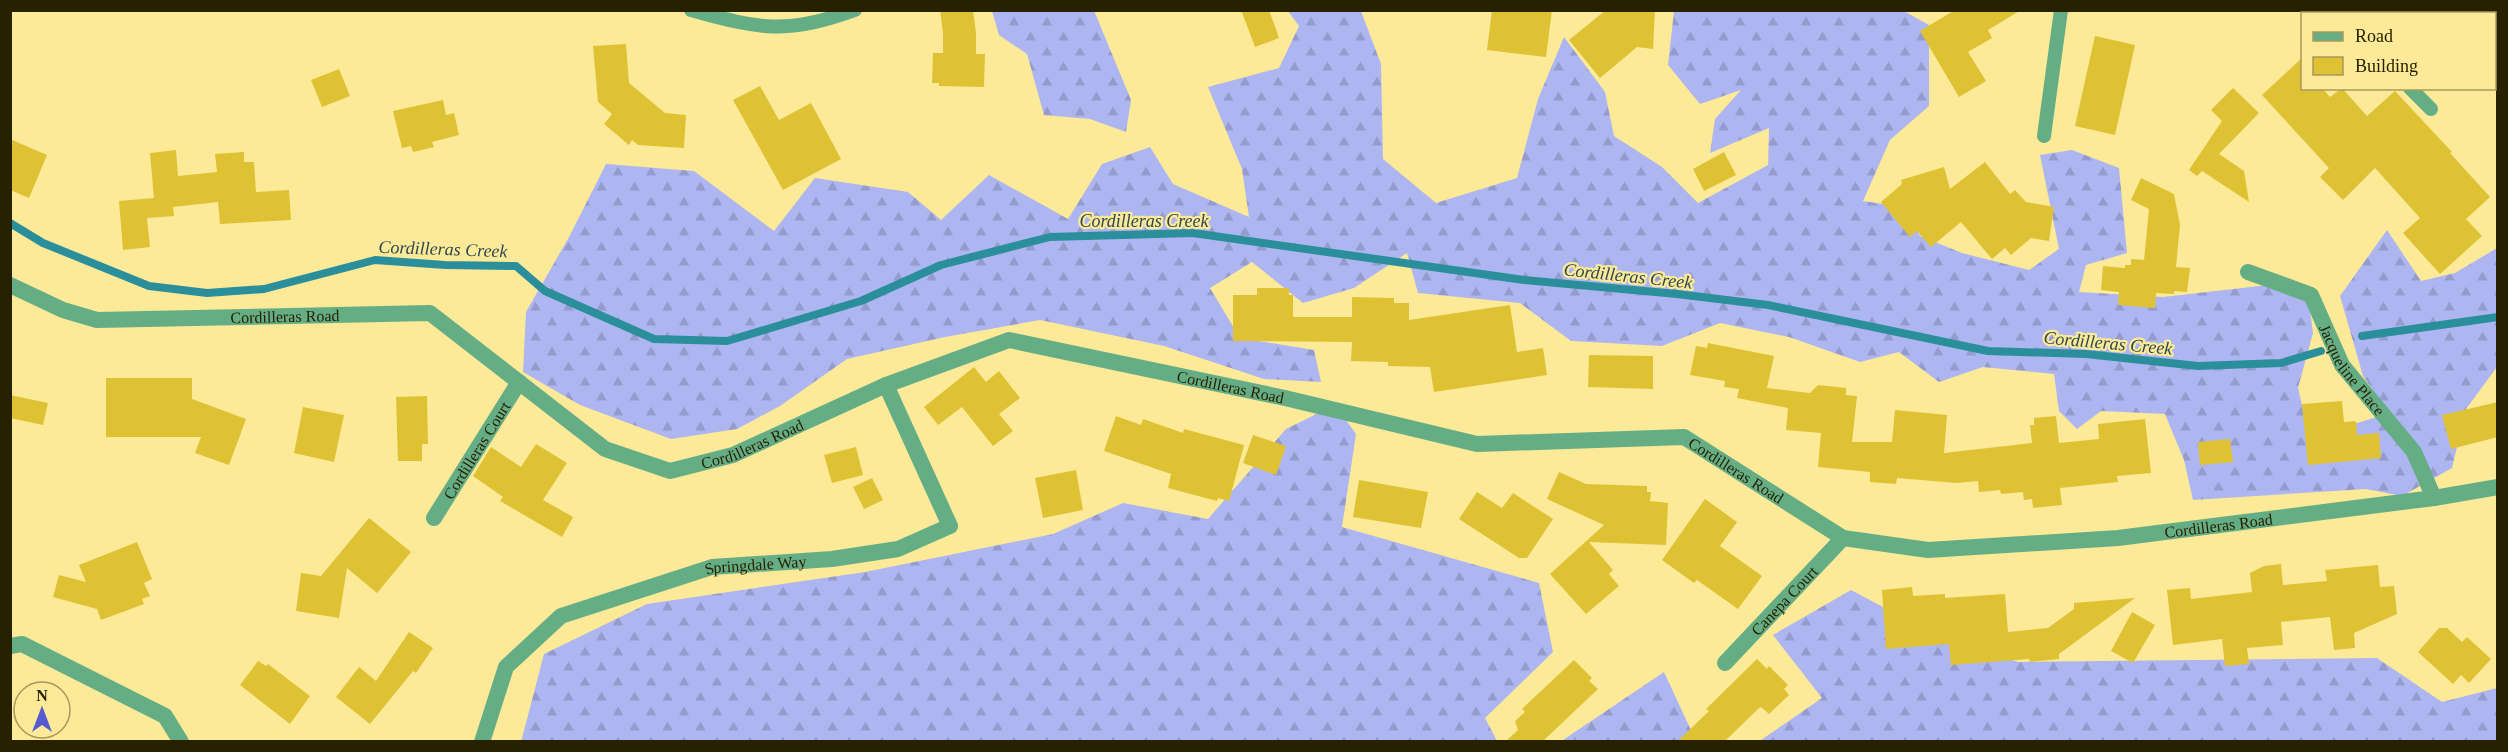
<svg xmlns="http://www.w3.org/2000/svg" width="2508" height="752" viewBox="0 0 2508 752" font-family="Georgia,serif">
  <defs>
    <pattern id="forest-firs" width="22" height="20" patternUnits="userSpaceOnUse" patternTransform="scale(1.5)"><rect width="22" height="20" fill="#adb6f1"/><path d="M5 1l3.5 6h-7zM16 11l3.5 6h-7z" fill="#959ccd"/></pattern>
  </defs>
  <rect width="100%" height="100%" fill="#fcea99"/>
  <g fill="url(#forest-firs)">
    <polygon points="992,11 1096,11 1095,13 1131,100 1126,132 1090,119 1044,115 1027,54 999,35"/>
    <polygon points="1288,11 1361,11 1381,64 1383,159 1436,203 1517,178 1538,99 1564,37 1605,92 1614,136 1662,167 1698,203 1768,165 1769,128 1710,153 1715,119 1741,90 1700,104 1668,65 1674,11 1904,11 1929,25 1929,106 1890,140 1863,201 1904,207 1920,236 1962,253 2029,270 2059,249 2040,155 2072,150 2119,168 2127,253 2086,265 2079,292 2163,297 2268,285 2308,294 2313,333 2298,388 2310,438 2389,413 2363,376 2340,296 2387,230 2421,281 2455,273 2497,248 2497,367 2466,409 2452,468 2402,496 2366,489 2193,500 2184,460 2165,414 2101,411 2077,429 2059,411 2054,374 1983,367 1939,382 1899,352 1860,362 1789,337 1720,323 1662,346 1571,341 1520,303 1418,293 1407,253 1354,288 1303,303 1252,262 1210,288 1240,338 1314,350 1321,382 1264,379 1164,346 1040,320 945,337 847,359 780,406 737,429 671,439 580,405 523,372 526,312 569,237 606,164 694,171 774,231 815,178 908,192 941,220 989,175 1068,219 1102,164 1150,147 1173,184 1249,217 1242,169 1208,87 1279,68 1299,26"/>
    <polygon points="1335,405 1356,434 1342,527 1539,583 1553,652 1485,718 1497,741 521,742 544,654 647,604 865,572 1053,534 1123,503 1208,519 1286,429"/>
    <polygon points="1851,590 1911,622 2018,662 2377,658 2442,702 2497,688 2497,741 1758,742 1822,698 1773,635"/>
    <polygon points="1664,672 1696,741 1560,742"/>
  </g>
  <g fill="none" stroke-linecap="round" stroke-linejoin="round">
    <g stroke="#2b8e9b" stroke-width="8">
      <polyline points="10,223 43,243 149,286 207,293 264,289 375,260 445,265 516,266 545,291 654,339 727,341 861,301 941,265 1050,237 1193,233 1524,280 1677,294 1768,305 1988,351 2086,354 2198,366 2281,363 2321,351"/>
      <polyline points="2362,336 2498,317"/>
    </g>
  </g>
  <g fill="#dec233">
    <polygon points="940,10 973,10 976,33 976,54 985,54 984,87 939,86 939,83 932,83 933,53 943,53 943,33"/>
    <polygon points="1241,10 1269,10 1279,38 1255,47"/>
    <polygon points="1492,10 1552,10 1546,57 1487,50"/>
    <polygon points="1606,10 1655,10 1653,49 1637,47 1600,78 1569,40"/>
    <polygon points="1955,10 2021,10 1988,30 1992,38 1968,52 1986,81 1959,97 1920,31"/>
    <polygon points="2095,36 2135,45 2115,135 2075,126"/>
    <polygon points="626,44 629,83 665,113 686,115 684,148 638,145 632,140 629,145 604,124 612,114 598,102 593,46"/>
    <polygon points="2302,58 2302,88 2322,88 2330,97 2342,88 2367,116 2395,91 2452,152 2450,153 2490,197 2466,219 2482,236 2440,274 2403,233 2420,218 2375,168 2343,200 2320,177 2329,168 2262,95"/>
    <polygon points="339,69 350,96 322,107 311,80"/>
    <polygon points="760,86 779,120 811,103 841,159 783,190 733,100"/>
    <polygon points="2233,88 2259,113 2219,154 2244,171 2249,202 2202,171 2197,176 2189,170 2222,121 2211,110"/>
    <polygon points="443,100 446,115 454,113 459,135 432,142 434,147 413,152 411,146 402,148 393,111"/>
    <polygon points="10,139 47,155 29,198 10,190"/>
    <polygon points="176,150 178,176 217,172 215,154 244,152 244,162 254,162 256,192 289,190 291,220 220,224 218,202 173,207 174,216 147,218 150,247 123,250 119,201 154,198 150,153"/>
    <polygon points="1724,152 1736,175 1704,191 1693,169"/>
    <polygon points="1985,162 2010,194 2015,190 2026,202 2054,207 2049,241 2031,238 2011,255 2005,248 1992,259 1961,222 1931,247 1917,231 1910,237 1881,202 1902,184 1901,180 1944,167 1950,189"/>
    <polygon points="2141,178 2174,194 2180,225 2176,267 2190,268 2187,292 2174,291 2174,294 2156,293 2155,308 2118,305 2119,292 2101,290 2103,266 2125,268 2125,265 2131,265 2131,259 2144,260 2149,209 2131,200"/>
    <polygon points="1257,288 1289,288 1289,295 1293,295 1293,317 1352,317 1352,297 1394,298 1394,303 1409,303 1409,320 1510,305 1517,352 1543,348 1547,375 1434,392 1430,367 1388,366 1388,362 1351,361 1352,342 1233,341 1233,295 1257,295"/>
    <polygon points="1708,343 1774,356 1767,388 1810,393 1818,385 1846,388 1846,395 1857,396 1852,442 1892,442 1895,410 1947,415 1944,453 2032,443 2030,425 2034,425 2034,418 2056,416 2059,443 2099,439 2098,424 2145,419 2151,473 2117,476 2118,482 2060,488 2062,505 2033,508 2032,499 2024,500 2023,492 2001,494 2000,490 1979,492 1978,481 1957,483 1897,478 1896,484 1870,482 1870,472 1818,467 1821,433 1786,430 1788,408 1737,398 1739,389 1724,387 1725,381 1690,375 1696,346 1707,348"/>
    <polygon points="1589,355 1653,356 1653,389 1588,387"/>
    <polygon points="974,367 986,382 999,371 1020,398 999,414 1013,431 993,446 962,407 938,425 924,407"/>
    <polygon points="106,378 192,378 192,399 246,419 229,465 195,453 201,437 106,437"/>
    <polygon points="10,395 48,403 43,425 10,418"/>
    <polygon points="427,396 428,444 422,444 422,461 398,461 396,397"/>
    <polygon points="2342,401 2344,422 2356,421 2357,435 2379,433 2381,458 2308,465 2302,404"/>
    <polygon points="2498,402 2498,437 2451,449 2442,415"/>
    <polygon points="303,407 344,415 334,462 294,453"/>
    <polygon points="1116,416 1141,425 1143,419 1183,433 1184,429 1244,445 1229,501 1218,498 1217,501 1168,488 1171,474 1104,451"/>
    <polygon points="1253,435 1286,446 1276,475 1243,463"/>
    <polygon points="2230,439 2233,462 2200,465 2198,442"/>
    <polygon points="536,444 567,463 543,500 573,517 562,537 500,501 503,497 473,476 491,447 521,467"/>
    <polygon points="856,447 863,475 832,483 824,455"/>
    <polygon points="1076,470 1083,510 1043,518 1035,478"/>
    <polygon points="1559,472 1586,484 1647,486 1647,492 1651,492 1650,501 1668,503 1666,545 1589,542 1613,570 1609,574 1619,586 1586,614 1550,574 1604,525 1547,499"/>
    <polygon points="872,478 883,500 864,509 853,487"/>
    <polygon points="1359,480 1428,492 1421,528 1353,517"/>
    <polygon points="1477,492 1502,508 1513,493 1553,519 1527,558 1519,558 1459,519"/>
    <polygon points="1705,499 1737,522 1720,546 1762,576 1738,609 1697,580 1694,583 1662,560"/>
    <polygon points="369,518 411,552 377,593 347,568 339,618 296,611 301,573 321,576"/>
    <polygon points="137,542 152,579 144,583 150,596 142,599 144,604 101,620 97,609 53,597 59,575 86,582 79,565"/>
    <polygon points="2281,564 2283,585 2327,581 2325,570 2378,565 2380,587 2394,586 2397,614 2354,633 2355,648 2334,650 2330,617 2281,622 2283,645 2247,648 2249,664 2225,666 2222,639 2173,645 2167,590 2190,588 2191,599 2252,592 2250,573 2264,566"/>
    <polygon points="1912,587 1913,596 1945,594 1945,598 2005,594 2008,632 2048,628 2074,609 2074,603 2135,598 2059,654 2059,659 2030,662 2029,659 1951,665 1949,644 1886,649 1882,590"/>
    <polygon points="2132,612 2155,625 2133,663 2111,651"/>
    <polygon points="2439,628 2447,628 2462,642 2467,637 2491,659 2469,683 2461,675 2453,684 2418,652"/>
    <polygon points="409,632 433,648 416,673 413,671 370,724 336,697 359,667 376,681"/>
    <polygon points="1757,659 1767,669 1769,666 1788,685 1784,689 1789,695 1769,714 1761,707 1758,709 1725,741 1678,741 1709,711 1706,709"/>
    <polygon points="1574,660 1592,678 1589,681 1598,689 1543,741 1506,741 1518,730 1515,721 1525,712 1522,709"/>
    <polygon points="258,661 266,666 268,664 310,696 290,724 240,685"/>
  </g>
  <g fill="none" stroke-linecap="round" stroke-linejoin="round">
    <g stroke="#65ae85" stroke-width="14">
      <path d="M 691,10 C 760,29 785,35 855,10"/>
      <polyline points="2317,10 2319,14"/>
      <polyline points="2410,88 2431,109"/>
      <polyline points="2044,136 2061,10"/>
    </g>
    <g stroke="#65ae85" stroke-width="16">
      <path id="s1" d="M 2248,272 L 2311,295 L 2342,365 L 2414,452 L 2434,498"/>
      <path id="s2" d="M 10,285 L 63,310 L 97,320 L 430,313 L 605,449 L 670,471 L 733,455 L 886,385 L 1009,340 L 1285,398 L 1477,444 L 1684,437 L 1843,538 L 1928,550 L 2118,538 L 2434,498 L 2498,487"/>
      <path id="s3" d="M 434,518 L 519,382"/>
      <polyline points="10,646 22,644 165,716 181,742"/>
      <path id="s4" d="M 1725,663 L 1843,538"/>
      <path id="s5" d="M 482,742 L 506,667 L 561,616 L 712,567 L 832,559 L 898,549 L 950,526 L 886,385"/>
    </g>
  </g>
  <g text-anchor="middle" stroke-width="4.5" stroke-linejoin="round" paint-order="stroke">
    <g font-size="16" fill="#282100" stroke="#fcea99">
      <text dy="6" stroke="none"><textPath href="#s2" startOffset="282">Cordilleras Road</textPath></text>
      <text dy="6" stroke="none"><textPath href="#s1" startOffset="153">Jacqueline Place</textPath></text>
      <text dy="6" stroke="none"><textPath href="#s2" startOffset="1308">Cordilleras Road</textPath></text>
      <text dy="6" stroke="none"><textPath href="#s2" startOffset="804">Cordilleras Road</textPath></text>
      <text dy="6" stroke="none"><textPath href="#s3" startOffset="80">Cordilleras Court</textPath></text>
      <text dy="6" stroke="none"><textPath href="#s2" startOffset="1830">Cordilleras Road</textPath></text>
      <text dy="6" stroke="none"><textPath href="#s2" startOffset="2334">Cordilleras Road</textPath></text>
      <text dy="6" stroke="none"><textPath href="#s5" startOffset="356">Springdale Way</textPath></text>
      <text dy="6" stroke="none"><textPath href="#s4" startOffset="86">Canepa Court</textPath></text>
    </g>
    <g font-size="18" font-style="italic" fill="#2c4951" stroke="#fcea99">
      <text x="1144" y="227">Cordilleras Creek</text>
      <text transform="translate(443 249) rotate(2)" y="6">Cordilleras Creek</text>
      <text transform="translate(1628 276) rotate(6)" y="6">Cordilleras Creek</text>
      <text transform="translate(2108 343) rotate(5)" y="6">Cordilleras Creek</text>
    </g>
  </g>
  <rect width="2508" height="752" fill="none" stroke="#282100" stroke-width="24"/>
  <rect x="2301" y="12" width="195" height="78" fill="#fcea99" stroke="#a79a5c" stroke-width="1.5"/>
  <rect x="2313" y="32" width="30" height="9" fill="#65ae85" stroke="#a79a5c" stroke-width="1.5"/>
  <text x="2355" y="42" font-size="18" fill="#282100">Road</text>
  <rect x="2313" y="57" width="30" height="18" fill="#dec233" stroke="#a79a5c" stroke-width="1.5"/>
  <text x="2355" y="72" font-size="18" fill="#282100">Building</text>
  <g transform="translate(42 710)"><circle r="28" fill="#fcea99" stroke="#a79a5c" stroke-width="1.5"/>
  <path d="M0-4.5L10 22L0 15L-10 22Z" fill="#585ad2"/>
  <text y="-9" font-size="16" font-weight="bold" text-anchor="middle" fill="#282100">N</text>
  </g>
</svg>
